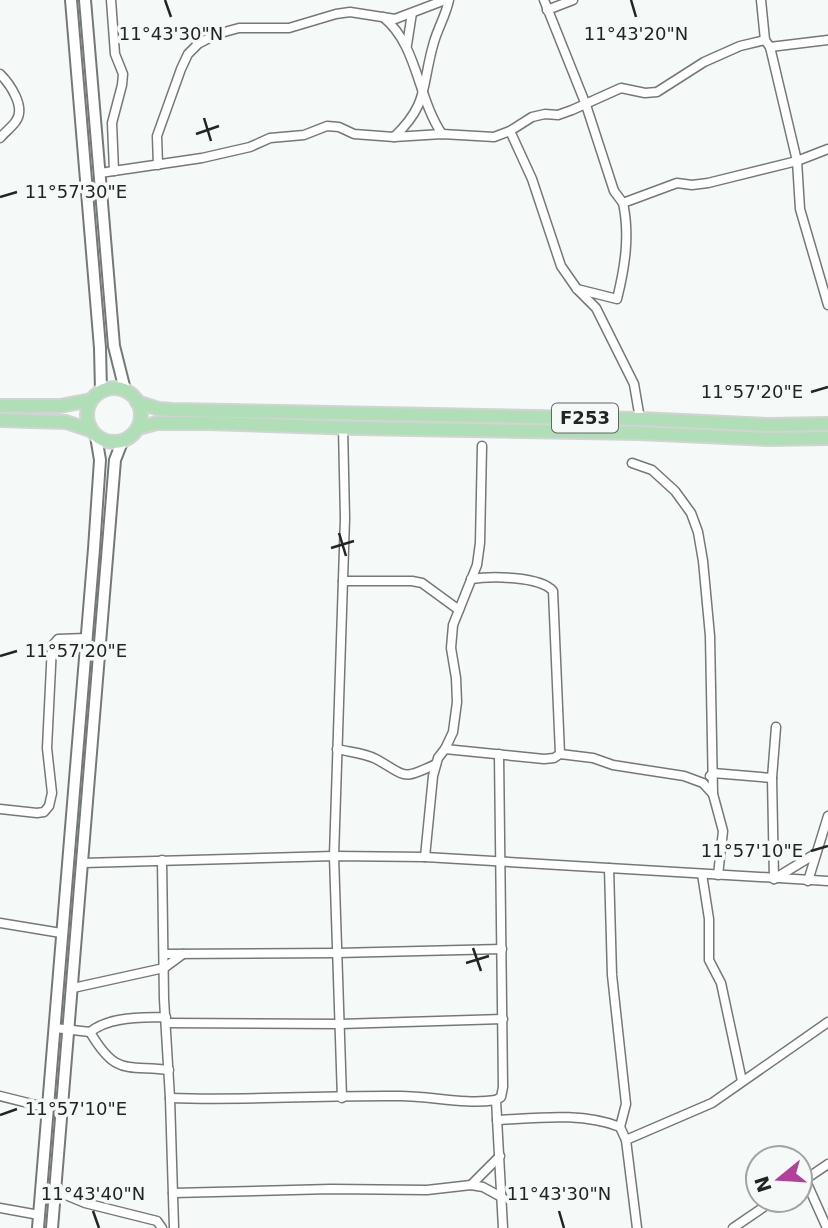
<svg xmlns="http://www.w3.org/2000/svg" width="828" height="1228" viewBox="0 0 828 1228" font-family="'DejaVu Sans',sans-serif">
  <rect width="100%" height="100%" fill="#f5faf9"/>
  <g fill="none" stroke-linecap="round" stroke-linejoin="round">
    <g stroke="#747978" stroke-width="11">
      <g id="street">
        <polyline points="111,0 115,54 123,74 122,85 112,123 114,171"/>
        <polyline points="544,0 586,105 614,191 623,203"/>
        <polyline points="761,0 765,40 770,47 797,161 800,209 828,305"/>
        <polyline points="547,10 573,0"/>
        <path d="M 383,17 C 418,45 417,97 442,134"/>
        <polyline points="407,45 412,13"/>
        <polyline points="770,47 828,40"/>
        <path d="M 0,74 C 10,84 26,107 16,121 C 12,127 5,132 0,138"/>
        <polyline points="510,131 532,179 561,266 577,289 596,308 634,384 640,419"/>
        <path d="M 394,137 C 430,103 421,85 434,42 C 438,28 446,15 449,0"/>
        <polyline points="158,165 157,136 181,69 188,54 198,44 217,34 239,28 289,28 336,14 350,12 395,19 445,0"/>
        <polyline points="100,173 202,158 250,147 270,138 304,135 327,126 339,127 354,134 394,137 442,134 494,137 510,131 532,117 545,114 558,115 572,110 621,88 645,93 657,92 704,62 740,46 765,40"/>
        <path d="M 577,289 L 617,299 C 625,267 630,235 623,203 L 677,183 L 692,185 L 708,183 L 797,161 L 828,149"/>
        <polyline points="632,463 652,470 675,491 691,513 698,532 703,561 710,636 713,794 723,831 718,875"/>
        <polyline points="343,581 412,581 422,583 459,610"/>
        <path d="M 337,749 C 349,752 365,753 376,759 C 407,776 401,781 436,764"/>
        <path d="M 445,749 L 544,759 L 554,758 L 560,754 L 553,591 C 540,576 491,576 471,579"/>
        <polyline points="499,754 503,1087 501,1097 496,1100 503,1228"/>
        <polyline points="560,754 593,758 613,765 684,776 703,783 713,794"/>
        <polyline points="710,776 713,773 772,778"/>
        <polyline points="0,809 37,813 44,812 49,806 52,793 47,748 52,646 58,639 86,638"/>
        <polyline points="425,857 433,776 438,758 445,749 453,732 457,702 456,678 451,648 453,625 477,565 480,543 482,446"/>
        <polyline points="162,860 164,999 170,1098 174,1228"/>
        <polyline points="83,863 334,856 425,857 828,881"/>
        <polyline points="609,868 612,975 626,1104 620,1127"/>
        <polyline points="702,874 709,919 709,960 721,983 742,1081"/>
        <polyline points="774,879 772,778 776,727"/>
        <polyline points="774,879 815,854"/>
        <polyline points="808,881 828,816"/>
        <polyline points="0,923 61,933"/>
        <polyline points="164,954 337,953 502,949"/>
        <polyline points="73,988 164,968 183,954"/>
        <polyline points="166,1023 340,1024 503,1019"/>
        <path d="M 55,1028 L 90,1032 C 110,1016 141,1018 166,1017"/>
        <path d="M 90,1032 C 116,1076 125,1065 169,1070"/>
        <polyline points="0,1096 48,1108"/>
        <path d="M 170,1098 C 247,1101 323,1095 400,1096 C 432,1096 464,1105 496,1100"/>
        <polyline points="342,1098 334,856 345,518 343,427"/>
        <path d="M 497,1120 C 537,1118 582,1112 620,1127 L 626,1140 L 637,1228"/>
        <polyline points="626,1140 712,1103 828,1022"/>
        <polyline points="805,1179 827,1228"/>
        <polyline points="800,1183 828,1164"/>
        <polyline points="471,1185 500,1156"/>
        <polyline points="56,1191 85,1203 157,1221 162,1228"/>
        <polyline points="173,1193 331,1189 427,1190 471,1185 483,1187 503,1198"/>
        <polyline points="0,1208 39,1215"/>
        <polyline points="733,1228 774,1200"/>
      </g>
    </g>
    <g stroke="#747978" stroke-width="14">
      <g id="secondary">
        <polyline points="71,0 100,348 101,391"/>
        <polyline points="85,0 114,346 125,390"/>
        <polyline points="38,1228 94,549 100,460 96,436"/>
        <polyline points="52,1228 115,460 122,442"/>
      </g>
    </g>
    <g stroke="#d3d3d3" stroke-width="16">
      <g id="primary">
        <circle cx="114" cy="415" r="27"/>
        <polyline points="137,402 159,409 172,410 640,419 767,425 828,424"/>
        <polyline points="0,406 60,406 91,400"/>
        <polyline points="0,420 66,422 90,430"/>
        <polyline points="138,428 157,423 208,423 357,428 639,433 767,439 828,438"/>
      </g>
    </g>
    <use href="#street" stroke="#fff" stroke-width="8"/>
    <use href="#secondary" stroke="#fff" stroke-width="10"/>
    <use href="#primary" stroke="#b0dfb7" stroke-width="12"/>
  </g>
  <path fill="none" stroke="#232525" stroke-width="2.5" d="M 165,0 L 171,17M 631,0 L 636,17M 204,118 L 211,141M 196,134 L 219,126M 0,197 L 17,192M 811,392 L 828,387M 339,533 L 346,556M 331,548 L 354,541M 0,656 L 17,651M 811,851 L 828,846M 473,948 L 481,971M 466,963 L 489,956M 0,1115 L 17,1109M 93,1211 L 99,1228M 559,1211 L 564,1228"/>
  <g text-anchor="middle" stroke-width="7" stroke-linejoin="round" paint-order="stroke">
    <rect fill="#f5faf9" stroke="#626565" stroke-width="2" x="552" y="403.5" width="66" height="29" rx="5"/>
    <g font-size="18" font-weight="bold" fill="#232525">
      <text x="585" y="424">F253</text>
    </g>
  </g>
  <g font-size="18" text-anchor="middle" fill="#232525" stroke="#f5faf9" stroke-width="7" stroke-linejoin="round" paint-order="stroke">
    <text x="171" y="40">11°43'30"N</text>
    <text x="636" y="40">11°43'20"N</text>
    <text x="76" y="198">11°57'30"E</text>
    <text x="752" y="398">11°57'20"E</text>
    <text x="76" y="657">11°57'20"E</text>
    <text x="752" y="857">11°57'10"E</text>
    <text x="76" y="1115">11°57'10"E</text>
    <text x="559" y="1200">11°43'30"N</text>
    <text x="93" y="1200">11°43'40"N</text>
  </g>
  <g transform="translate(779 1179) rotate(252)"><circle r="33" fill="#f5faf9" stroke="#a1a5a4" stroke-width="2"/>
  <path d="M0-5L12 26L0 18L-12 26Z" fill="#b2419d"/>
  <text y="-10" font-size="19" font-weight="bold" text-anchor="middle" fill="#232525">N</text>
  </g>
</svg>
